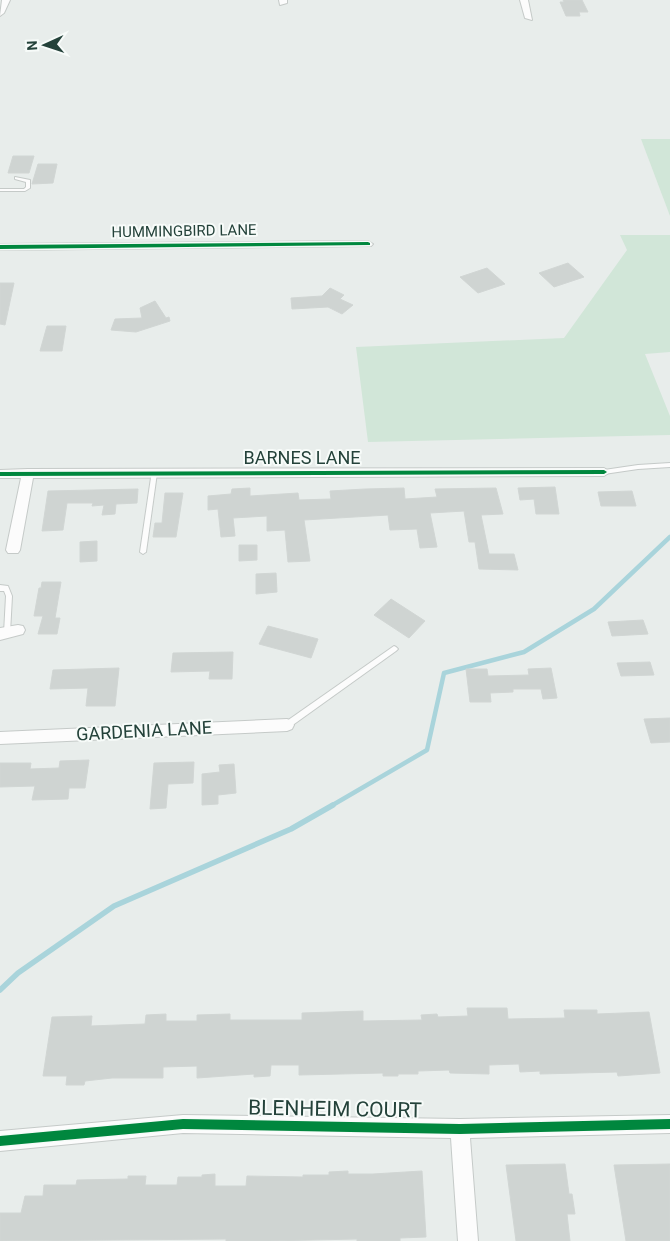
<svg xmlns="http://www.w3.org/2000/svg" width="670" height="1241" viewBox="0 0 670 1241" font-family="Roboto,sans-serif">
  <rect width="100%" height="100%" fill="#e8edeb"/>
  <g fill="#d1e6d8">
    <polygon points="641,139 670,139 670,216"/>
    <polygon points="620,235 670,235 670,352 645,354 670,416 670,435 368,442 356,347 564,338 627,250"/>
  </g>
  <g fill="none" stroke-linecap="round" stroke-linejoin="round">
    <polyline stroke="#a9d4db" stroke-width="4.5" points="331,806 427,750 444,673 524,652 594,609 670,537"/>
    <polyline stroke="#a9d4db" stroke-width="5.5" points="0,990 18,973 114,906 291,829 333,805"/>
  </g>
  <g fill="#cfd4d2" stroke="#d1d6d4">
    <polygon points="563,0 582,0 588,12 579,12 580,16 566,16 560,2 564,2"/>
    <polygon points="13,156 34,156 29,173 8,173"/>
    <polygon points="38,164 57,164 53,183 32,184"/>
    <polygon points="568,263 584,277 554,287 539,273"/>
    <polygon points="487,268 505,284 478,293 460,277"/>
    <polygon points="0,283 14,283 5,325 0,324"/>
    <polygon points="330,288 344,295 340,299 353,305 342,314 328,307 292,309 291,298 322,296"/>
    <polygon points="155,301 166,318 169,317 170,321 136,332 111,330 115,319 142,318 140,308"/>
    <polygon points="47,326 66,326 62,351 40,351"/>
    <polygon points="555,487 559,514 536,514 534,499 520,500 518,488"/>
    <polygon points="250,488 250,496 298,493 299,500 331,499 330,491 365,489 404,488 405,499 437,497 435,489 496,488 503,514 481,515 489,554 514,554 518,570 479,569 475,542 469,542 464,511 430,513 437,547 420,548 417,529 390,530 388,515 304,520 310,561 288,562 285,530 267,531 267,516 233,518 235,536 221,537 218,509 208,510 208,496 231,494 232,489"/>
    <polygon points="138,489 137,503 116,504 115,514 102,515 104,505 92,506 93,503 67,503 63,530 42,531 48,491"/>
    <polygon points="632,491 636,506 601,506 598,492"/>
    <polygon points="165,493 183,493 176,537 153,537 155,523 162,523"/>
    <polygon points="97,541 97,561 80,562 80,542"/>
    <polygon points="239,545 257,545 257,560 239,561"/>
    <polygon points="276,573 277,592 256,594 256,574"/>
    <polygon points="42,582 61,582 55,618 60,618 57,634 38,634 43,616 34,616 39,588 41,588"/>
    <polygon points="391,599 425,621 409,638 374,615"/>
    <polygon points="643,620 648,634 612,636 608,622"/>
    <polygon points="268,626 318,639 311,658 259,644"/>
    <polygon points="233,652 232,679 209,679 210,671 171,672 173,653"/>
    <polygon points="650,662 654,675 621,676 617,663"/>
    <polygon points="119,668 115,706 86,706 88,688 50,689 53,670"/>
    <polygon points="551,668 557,698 543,699 541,689 513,689 513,692 490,693 491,702 470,702 466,669 487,669 488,676 529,675 528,669"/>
    <polygon points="670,718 670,742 651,743 644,719"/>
    <polygon points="89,760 85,788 69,788 68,799 32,800 35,786 0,787 0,763 31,763 30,769 59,768 60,761"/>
    <polygon points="194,762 193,783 168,784 166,808 150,809 154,763"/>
    <polygon points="234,764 236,793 218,795 218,804 202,805 202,774 220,772 219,765"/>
    <polygon points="467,1008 507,1008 508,1019 565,1018 564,1010 597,1010 597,1014 649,1012 660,1073 618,1076 617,1072 540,1074 540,1071 520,1072 519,1064 489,1065 489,1074 450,1073 449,1070 418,1071 418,1074 398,1074 398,1076 383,1076 383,1073 299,1075 299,1065 271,1065 270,1076 254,1077 254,1074 197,1078 197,1066 163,1067 163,1078 112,1078 85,1081 84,1085 66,1085 67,1076 43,1076 52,1017 92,1016 91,1026 145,1024 146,1015 166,1014 166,1021 197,1021 197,1015 230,1014 230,1020 302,1020 302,1013 363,1011 363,1021 422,1020 421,1015 437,1014 438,1017 468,1016"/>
    <polygon points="565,1164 569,1194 572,1194 575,1214 567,1214 570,1241 516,1241 506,1165"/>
    <polygon points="670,1164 670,1241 626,1241 614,1165"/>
    <polygon points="348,1171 348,1174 373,1174 422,1171 426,1237 400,1238 400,1241 357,1241 357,1239 268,1241 226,1241 226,1239 0,1241 0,1213 21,1213 25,1196 43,1196 44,1185 76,1185 77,1180 128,1179 128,1176 146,1176 145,1185 177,1185 178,1177 202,1177 202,1175 215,1174 215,1186 246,1186 247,1176 303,1177 303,1175 329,1175 329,1172"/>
  </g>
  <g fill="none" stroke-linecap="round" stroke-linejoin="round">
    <g stroke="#c5cac8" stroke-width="2">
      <g id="service">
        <polygon points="15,177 30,180 30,188 25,191 0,191 0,189 24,189 26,187 26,182 15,179"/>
        <polygon points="670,463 670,467 638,469 604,474 601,472 604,470 638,465"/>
        <polygon points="152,471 156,471 157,473 146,552 143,554 140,552"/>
        <polygon points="0,585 8,586 12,596 10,633 9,635 5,635 4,633 6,596 4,591 0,591"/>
        <polygon points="394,646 396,647 398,649 396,651 290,727 287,728 284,727 283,725 284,723"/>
      </g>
    </g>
    <g stroke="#c5cac8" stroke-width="2">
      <g id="minor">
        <polygon points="279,0 287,0 287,3 280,5"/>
        <polygon points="520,0 528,0 532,20 525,18"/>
        <polygon points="368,241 373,244 371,246 0,250 0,244"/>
        <polygon points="604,468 610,472 604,476 33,478 20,550 18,553 8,553 6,550 21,478 0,478 0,470 28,469"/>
        <polygon points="18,625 23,626 25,630 23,634 0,640 0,628"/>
        <polygon points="287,719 292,721 294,725 292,729 287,731 0,744 0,732"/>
        <polygon points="183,1115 460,1119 670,1115 670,1133 470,1138 478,1241 458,1241 451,1138 183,1133 0,1151 0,1131"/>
      </g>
    </g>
    <g stroke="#c5cac8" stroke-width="2">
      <polygon id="tertiary" points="2,0 10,0 4,13 0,16"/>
    </g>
    <use href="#service" fill="#fcfcfc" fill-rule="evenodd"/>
    <use href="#minor" fill="#fcfcfc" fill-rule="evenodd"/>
    <use href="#tertiary" fill="#fcfcfc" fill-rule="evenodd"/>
    <g stroke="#f7fbf9" stroke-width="3">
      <g id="cycleway">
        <polygon points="368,242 370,243 370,245 0,249 0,245"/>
        <polygon points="604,470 607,472 604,474 0,476 0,472"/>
        <polygon points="183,1119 460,1124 670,1119 670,1129 460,1134 183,1129 0,1146 0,1136"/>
      </g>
    </g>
    <use href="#cycleway" fill="#00873e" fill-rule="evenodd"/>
  </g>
  <g text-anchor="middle" stroke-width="4" stroke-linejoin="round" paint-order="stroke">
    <g font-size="15" fill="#24423a" stroke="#f7fbf9">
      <text transform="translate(184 231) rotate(-1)" y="5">HUMMINGBIRD LANE</text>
    </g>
    <g font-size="18" fill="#24423a" stroke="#f7fbf9">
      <text x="302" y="464">BARNES LANE</text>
      <text transform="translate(144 731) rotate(-3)" y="6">GARDENIA LANE</text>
    </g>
    <g font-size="21" fill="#24423a" stroke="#f7fbf9">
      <text transform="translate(335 1109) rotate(1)" y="7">BLENHEIM COURT</text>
    </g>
  </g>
  <g transform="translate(45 45) rotate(267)" stroke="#f7fbf9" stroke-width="4" paint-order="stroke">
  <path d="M0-4L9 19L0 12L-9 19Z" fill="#24423a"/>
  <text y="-8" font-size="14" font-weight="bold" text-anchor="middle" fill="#24423a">N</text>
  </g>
</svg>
